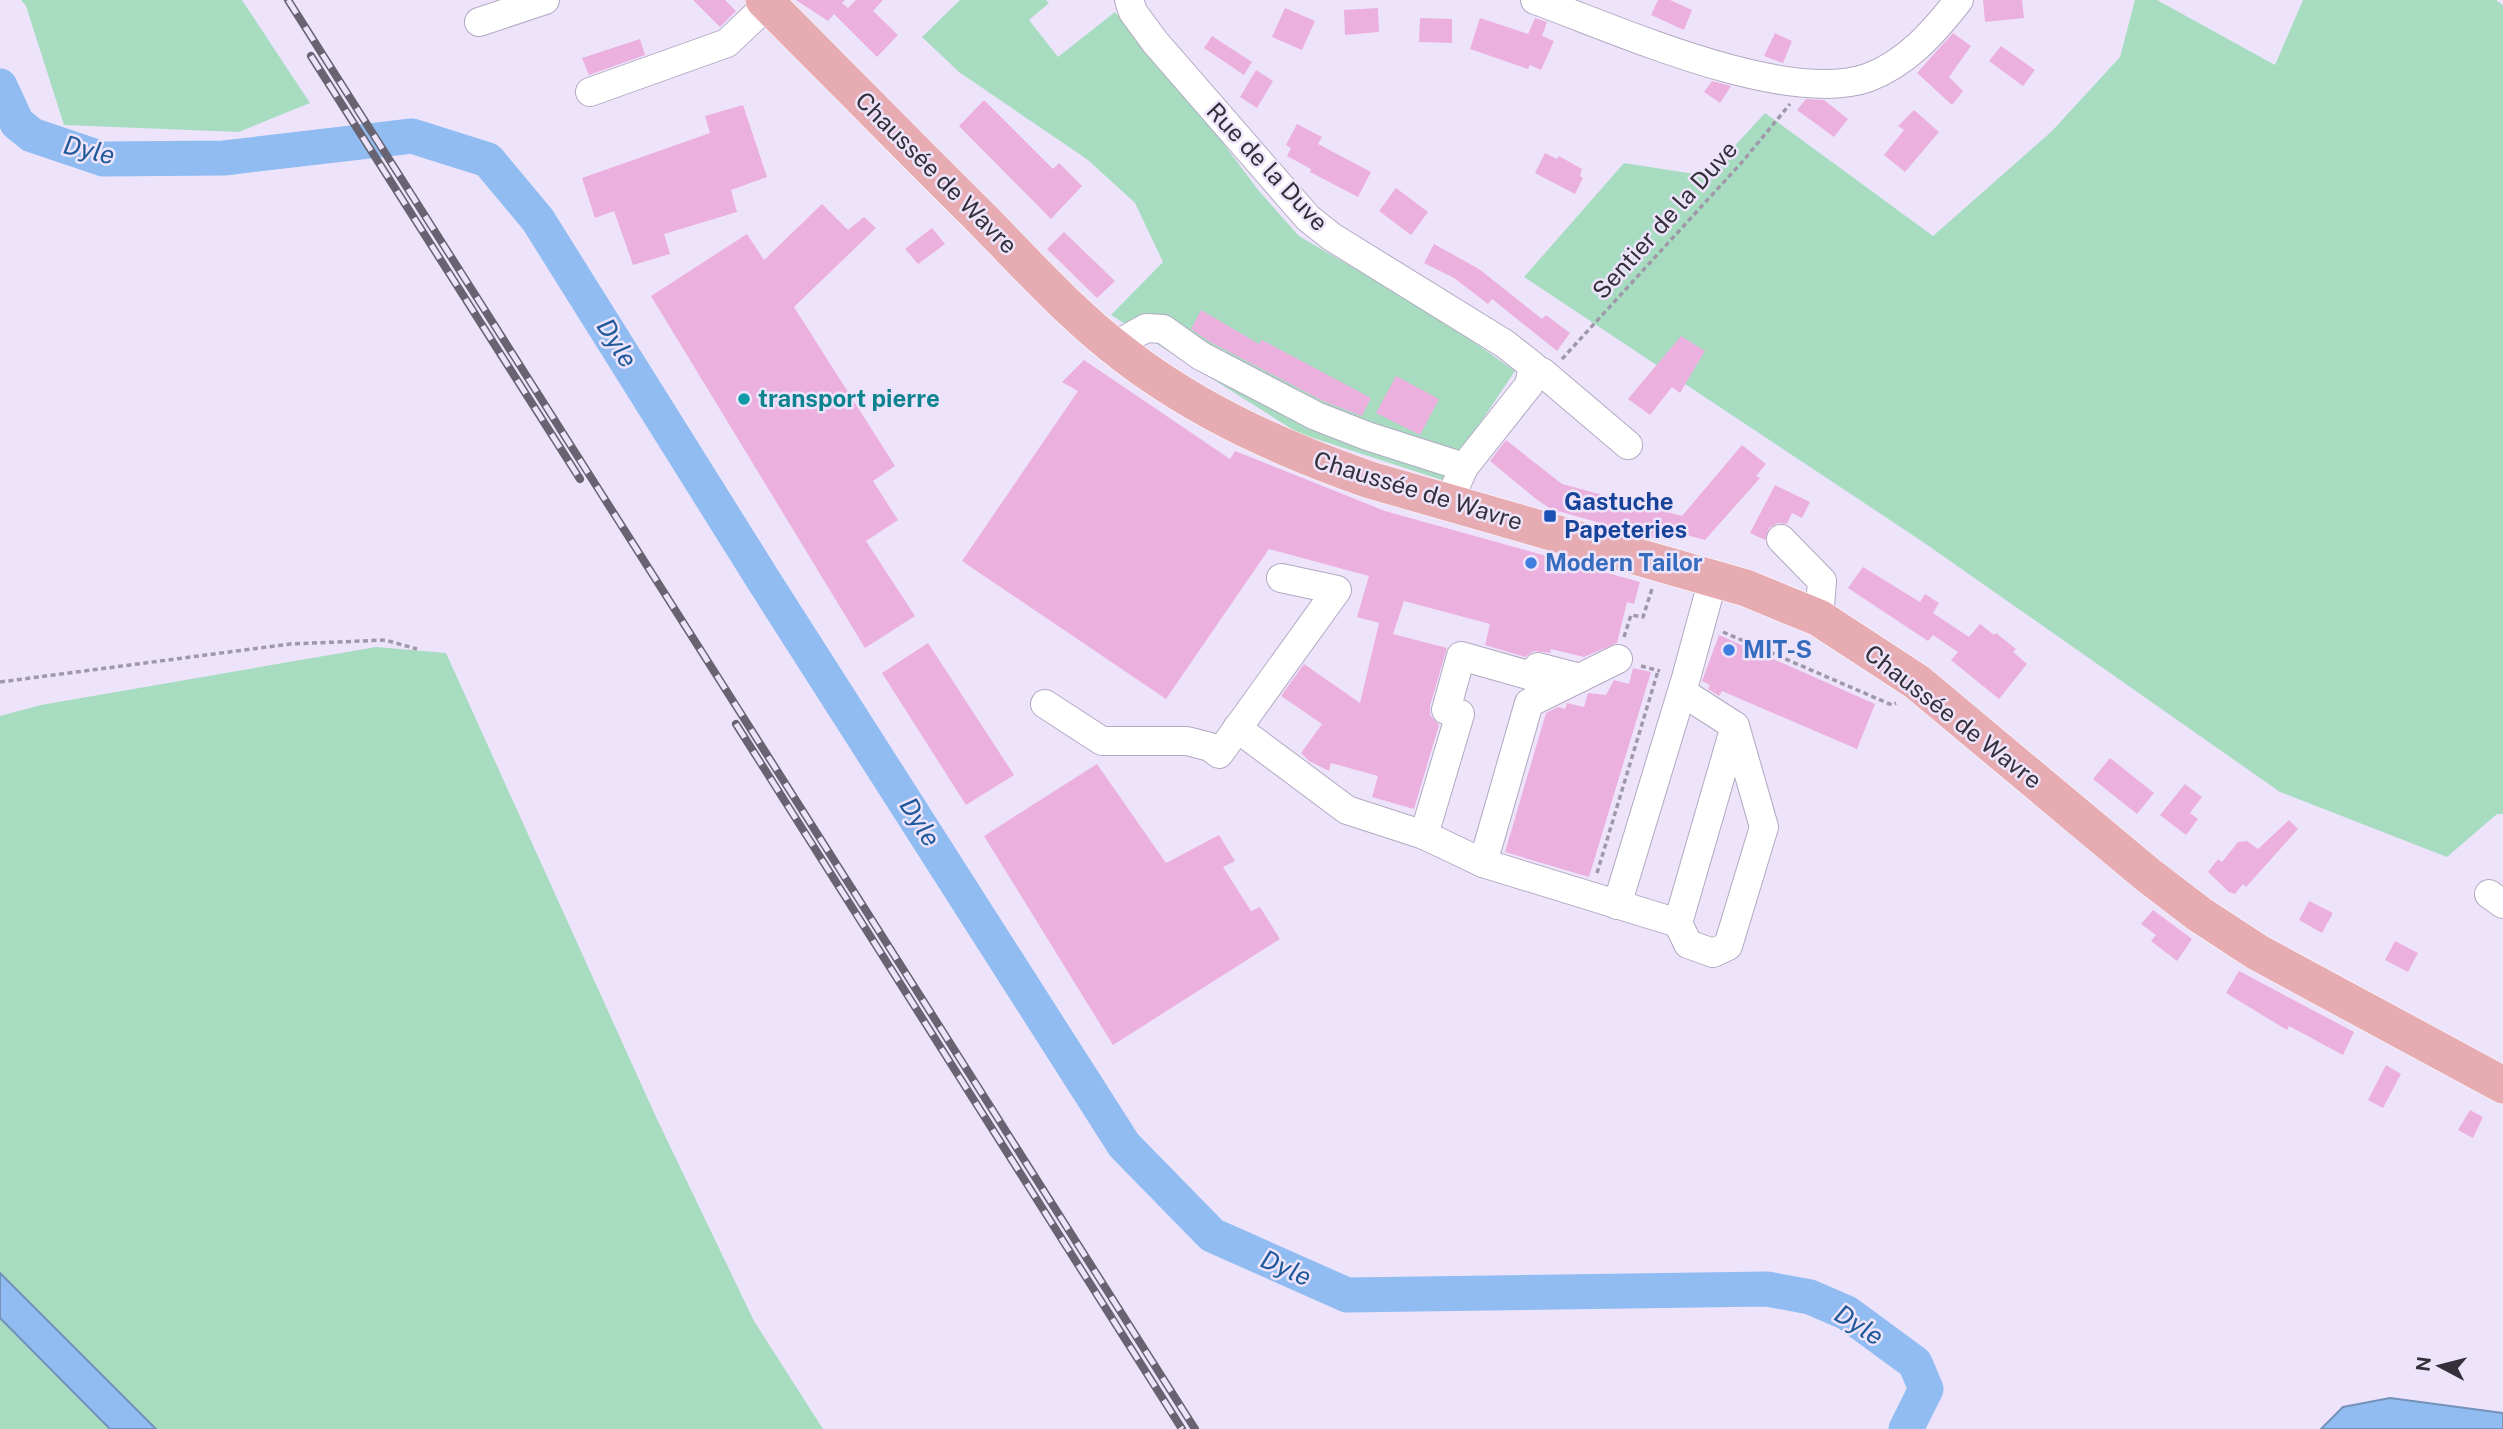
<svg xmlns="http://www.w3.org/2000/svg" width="2503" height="1429" viewBox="0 0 2503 1429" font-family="'Public Sans',sans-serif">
  <rect width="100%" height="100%" fill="#ede4fc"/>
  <g fill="#a7dcc1">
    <polygon points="21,0 242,0 310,103 239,132 64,125 26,6"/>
    <polygon points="960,0 1046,0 1049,3 1029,20 1058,57 1115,12 1189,98 1259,191 1299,236 1441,319 1515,371 1442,480 1298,433 1111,315 1163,262 1135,203 1088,160 959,72 922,37"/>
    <polygon points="2135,0 2157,0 2275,65 2303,0 2496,0 2503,5 2503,814 2497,814 2447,857 2280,792 1923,542 1524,277 1624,163 1707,176 1765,113 1933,236 2052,131 2120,57"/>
    <polygon points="376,647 446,653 656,1117 754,1321 823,1429 0,1429 0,716 41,705"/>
  </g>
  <g fill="#90bcf2" stroke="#7492ba" stroke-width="2">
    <polygon points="0,1273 156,1429 110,1429 0,1318"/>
    <polygon points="2390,1398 2503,1413 2503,1429 2321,1429 2343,1407"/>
  </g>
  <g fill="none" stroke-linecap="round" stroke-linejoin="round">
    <polyline stroke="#90bcf2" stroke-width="35" points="0,86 17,123 32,135 103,159 224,158 412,136 488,160 538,220 764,581 1124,1145 1212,1235 1347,1295 1767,1289 1810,1297 1847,1313 1915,1363 1926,1389 1906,1429"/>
  </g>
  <g fill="#ecb0de">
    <polygon points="693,0 725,0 736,11 720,27"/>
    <polygon points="796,0 845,0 842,3 848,8 856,0 883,0 873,11 898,35 877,57 834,14 828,21"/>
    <polygon points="1658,0 1670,0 1692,10 1684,30 1651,15"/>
    <polygon points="1983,0 2022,0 2024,18 1985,22"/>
    <polygon points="1285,8 1315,21 1302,50 1272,37"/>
    <polygon points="1378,8 1379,32 1345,35 1344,10"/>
    <polygon points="1420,18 1452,19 1452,43 1419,42"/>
    <polygon points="1480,18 1528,34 1535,18 1547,22 1542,36 1554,41 1541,70 1530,65 1528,69 1470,49"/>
    <polygon points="1775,33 1792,41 1783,63 1764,56"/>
    <polygon points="1953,33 1971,46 1949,77 1963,91 1952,105 1917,73"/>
    <polygon points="1212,36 1252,62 1244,75 1204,48"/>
    <polygon points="640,39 645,55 589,75 582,58"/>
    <polygon points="2001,46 2035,70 2023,86 1989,61"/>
    <polygon points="1256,70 1273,81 1257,108 1240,97"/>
    <polygon points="1712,81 1731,86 1720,103 1704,92"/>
    <polygon points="1806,99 1824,100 1848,119 1834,137 1797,110"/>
    <polygon points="984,100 1053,169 1059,163 1082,186 1051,219 959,126"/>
    <polygon points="743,105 767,177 731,190 737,212 664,234 670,254 633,265 614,211 595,218 582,178 710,133 705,116"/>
    <polygon points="1914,110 1939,132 1905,172 1884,155 1904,130 1898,126"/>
    <polygon points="1297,124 1322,137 1318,144 1371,172 1358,197 1310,172 1311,169 1287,156 1291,148 1286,145"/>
    <polygon points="1545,153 1557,159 1559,156 1582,169 1580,176 1583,178 1575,194 1535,173"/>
    <polygon points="1396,188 1428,212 1411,235 1379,211"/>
    <polygon points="822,204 848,230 864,217 876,228 794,307 895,466 873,481 898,520 866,541 915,616 865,648 651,296 747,234 764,260"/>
    <polygon points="932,228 945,244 918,264 905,249"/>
    <polygon points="1064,232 1115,281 1097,298 1047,249"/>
    <polygon points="1434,244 1479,269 1542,319 1546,315 1570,333 1557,351 1492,299 1488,304 1454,278 1424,263"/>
    <polygon points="1201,310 1259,344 1262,340 1371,398 1362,416 1323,401 1210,342 1191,329"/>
    <polygon points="1681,336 1705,351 1680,393 1672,387 1650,415 1628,399"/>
    <polygon points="1084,360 1230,459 1235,451 1385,511 1640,582 1634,604 1627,602 1617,643 1584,657 1551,649 1550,653 1534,651 1525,657 1485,645 1490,624 1404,601 1393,634 1447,648 1430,706 1430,715 1439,725 1414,809 1372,797 1378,776 1331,763 1329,771 1309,761 1301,753 1322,724 1281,696 1304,664 1360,703 1379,623 1357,617 1369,576 1269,549 1166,699 962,561 1078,391 1062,382"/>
    <polygon points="1396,376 1439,399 1420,435 1376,413"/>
    <polygon points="1506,440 1562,484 1682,516 1742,445 1766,464 1756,476 1760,478 1705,540 1660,528 1656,539 1551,509 1536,499 1490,461"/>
    <polygon points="1775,485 1810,502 1802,518 1792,513 1787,524 1778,523 1769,528 1765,540 1750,533"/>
    <polygon points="1863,567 1920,602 1925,594 1939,603 1933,613 1969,637 1980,624 1994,635 1996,633 2016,649 2013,652 2027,664 1999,699 1951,660 1958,652 1933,635 1928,641 1848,588"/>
    <polygon points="1719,635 1875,704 1857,749 1722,691 1719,696 1708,689 1710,685 1702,681"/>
    <polygon points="928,643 1014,775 966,805 882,673"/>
    <polygon points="1633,668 1651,672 1589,877 1505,852 1546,713 1558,707 1565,709 1567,703 1584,707 1588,693 1606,695 1614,680 1629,684"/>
    <polygon points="2110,758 2154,793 2137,814 2093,779"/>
    <polygon points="1097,764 1166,863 1219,835 1235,861 1223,867 1251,911 1260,907 1280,939 1113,1045 984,836"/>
    <polygon points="2185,784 2202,797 2190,813 2198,819 2186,835 2160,815"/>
    <polygon points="2289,820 2298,829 2246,887 2243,884 2235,894 2229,892 2208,872 2218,859 2222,862 2238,842 2247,841 2258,849"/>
    <polygon points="2309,901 2333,913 2322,933 2299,920"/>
    <polygon points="2153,910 2192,939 2177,961 2151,941 2156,935 2141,924"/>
    <polygon points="2395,941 2418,953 2408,972 2385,960"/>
    <polygon points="2239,971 2354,1032 2343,1055 2289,1026 2287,1030 2226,993"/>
    <polygon points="2386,1065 2401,1074 2383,1108 2368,1100"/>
    <polygon points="2470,1110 2483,1117 2473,1138 2458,1130"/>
  </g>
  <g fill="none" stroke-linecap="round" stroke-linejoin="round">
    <g stroke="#b2a9c1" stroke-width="30">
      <g id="minor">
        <polyline points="1129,0 1133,12 1155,42 1308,218 1332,237 1505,344 1533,366 1529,385 1464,467 1448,503"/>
        <path d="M 1535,0 C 1616,29 1784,106 1867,78 C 1906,64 1934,32 1959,0"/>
        <polyline points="479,22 545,0"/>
        <polyline points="590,92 727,43 768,4"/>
        <polyline points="1114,346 1146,328 1163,329 1201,356 1316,416 1367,436 1464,467"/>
        <polyline points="1533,375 1542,372 1628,445"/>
        <polyline points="1781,539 1822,581 1819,618"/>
        <polyline points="1045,704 1102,741 1187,741 1210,747 1219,754 1337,590 1281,578"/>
        <polyline points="1237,728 1347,810 1424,835 1483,863 1678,923 1735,726 1682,692"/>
        <polyline points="1424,835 1460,714 1446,710 1461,656 1535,677 1538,667 1580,678"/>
        <polyline points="1483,863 1529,703 1618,659"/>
        <polyline points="2489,894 2503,904"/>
        <polyline points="1617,905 1686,678 1713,579"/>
        <polyline points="1678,923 1688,944 1713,953 1728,946 1764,827 1735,726"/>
      </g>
    </g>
    <g stroke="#fff" stroke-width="38">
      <path id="major" d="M 764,0 C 837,73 910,148 984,221 C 1029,267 1074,317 1126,356 C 1199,412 1284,450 1370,480 L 1746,588 L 1819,618 L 1917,682 L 2148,875 L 2199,914 L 2257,952 L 2503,1085"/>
    </g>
    <g stroke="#9f98a9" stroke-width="3.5" stroke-dasharray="5 3.5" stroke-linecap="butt">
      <polyline points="1562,359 1743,161 1790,104"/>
      <polyline points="1723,632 1892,705 1896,703"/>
      <polyline points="1624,637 1631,615 1643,617 1652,589"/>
      <polyline points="1641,666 1660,671"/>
      <polyline points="0,682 290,644 385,640 417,649"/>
      <polyline points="1597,873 1658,671"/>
    </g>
    <use href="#minor" stroke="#fff" stroke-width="28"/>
    <use href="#major" stroke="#e7abb2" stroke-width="37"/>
    <g stroke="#686370" stroke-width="8">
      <g id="rail">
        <polyline points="288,0 1195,1429"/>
        <polyline points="311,56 580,479"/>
        <polyline points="736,724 1182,1429"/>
      </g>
    </g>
    <use href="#rail" stroke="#ede4fc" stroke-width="5" stroke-dasharray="16" stroke-linecap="butt"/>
  </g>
  <circle fill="#0f9aa8" stroke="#ede4fc" stroke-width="2.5" cx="744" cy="399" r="7"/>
  <rect fill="#1a4fb4" stroke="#ede4fc" stroke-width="2.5" x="1543" y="509" width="14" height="14" rx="3.5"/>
  <g fill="#3f7fe0" stroke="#ede4fc" stroke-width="2.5">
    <circle cx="1531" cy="563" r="7"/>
    <circle cx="1729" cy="650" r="7"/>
  </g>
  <g text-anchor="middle" stroke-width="5" stroke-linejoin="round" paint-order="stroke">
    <g font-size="24" fill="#343039" stroke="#ede4fc">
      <text transform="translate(1267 167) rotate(47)" y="8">Rue de la Duve</text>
      <text transform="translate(936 173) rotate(45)" y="8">Chaussée de Wavre</text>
      <text transform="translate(1665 220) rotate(-48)" y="8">Sentier de la Duve</text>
      <text transform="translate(1418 491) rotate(17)" y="8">Chaussée de Wavre</text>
      <text transform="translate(1953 717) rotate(38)" y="8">Chaussée de Wavre</text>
    </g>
    <g font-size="24" font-weight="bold" fill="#0d838f" stroke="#ede4fc" text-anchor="start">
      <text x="758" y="407">transport pierre</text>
    </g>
    <g font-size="24" font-weight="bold" fill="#164399" stroke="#ede4fc" text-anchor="start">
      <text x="1564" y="510">Gastuche<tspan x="1564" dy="28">Papeteries</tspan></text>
    </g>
    <g font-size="24" font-weight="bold" fill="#366cbe" stroke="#ede4fc" text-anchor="start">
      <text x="1545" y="571">Modern Tailor</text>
      <text x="1743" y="658">MIT-S</text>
    </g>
    <g font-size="26" font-style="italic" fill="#1f5999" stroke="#ede4fc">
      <text transform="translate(89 150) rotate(13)" y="9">Dyle</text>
      <text transform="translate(617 343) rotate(58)" y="9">Dyle</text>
      <text transform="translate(920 822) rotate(58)" y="9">Dyle</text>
      <text transform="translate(1286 1268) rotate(24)" y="9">Dyle</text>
      <text transform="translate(1859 1325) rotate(32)" y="9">Dyle</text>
    </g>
  </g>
  <g transform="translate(2440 1366) rotate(277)" stroke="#ede4fc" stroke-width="5" paint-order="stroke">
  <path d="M0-5L12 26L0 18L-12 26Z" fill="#343039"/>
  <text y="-10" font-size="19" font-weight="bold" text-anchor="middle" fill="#343039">N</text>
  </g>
</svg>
